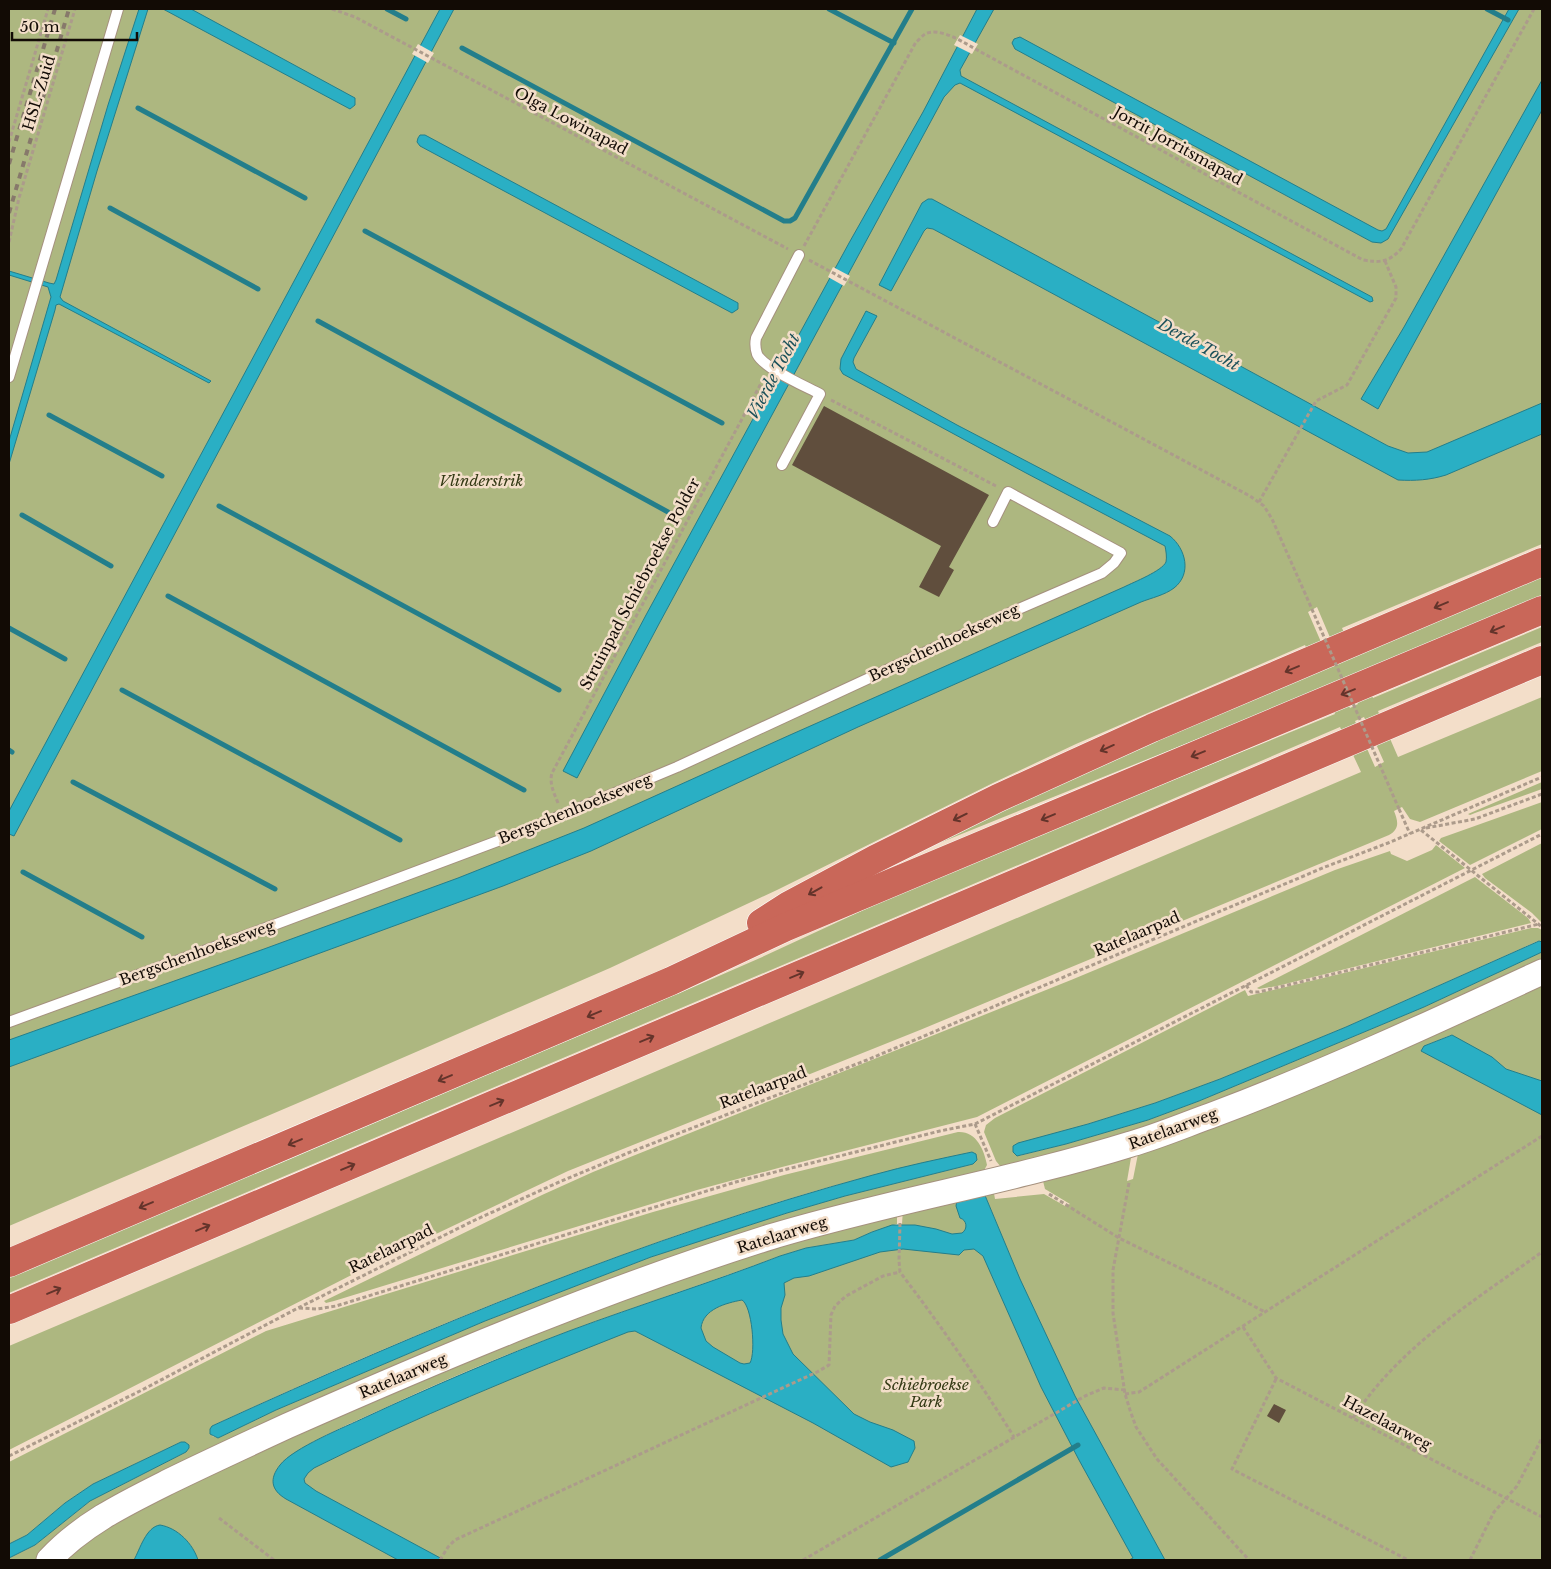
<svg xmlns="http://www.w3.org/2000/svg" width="1551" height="1569" viewBox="0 0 1551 1569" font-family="'Libre Baskerville',serif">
  <rect width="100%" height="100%" fill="#f3dec9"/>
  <g fill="#adb780" fill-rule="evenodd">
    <path d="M 9,9 L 1542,9 L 1542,544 L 1342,628 L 1354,655 L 1542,576 L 1542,595 L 1362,672 L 1373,698 L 1542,627 L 1542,642 L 1378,711 L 1398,757 L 1542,697 L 1542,771 L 1420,822 L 1410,819 L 1402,807 L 1394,811 C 1398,821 1400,829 1389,835 L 920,1030 L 568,1171 L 375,1263 L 9,1450 L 9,1346 L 1361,772 L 1340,727 L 1096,832 L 9,1293 L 9,1278 L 689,989 L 760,958 L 935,877 L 1335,714 L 1324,688 L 850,879 L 1118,757 L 1317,671 L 1305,645 L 1076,744 L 993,783 L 777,890 L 610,968 L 312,1097 L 9,1226 ZM 1317,607 L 1340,661 L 1331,665 L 1308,612 ZM 1347,678 L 1358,704 L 1350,708 L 1338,682 ZM 1364,717 L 1384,762 L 1375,767 L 1355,721 Z"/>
    <polygon points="1542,782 1542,789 1475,813 1470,815 1468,814"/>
    <polygon points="1542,802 1542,829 1470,865 1439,841 1441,838"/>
    <polygon points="1542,843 1542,923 1532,913 1485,878 1482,874"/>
    <polygon points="1436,845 1465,868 977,1117 782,1167 697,1190 334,1301 326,1303 324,1301 542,1195 593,1172 1071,980 1335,870 1390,851 1391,854 1407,861 1432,850"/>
    <polygon points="1475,877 1528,918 1531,923 1277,986 1259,989 1257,988"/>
    <polygon points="1531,928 1538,928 1542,930 1542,942 1538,941 1346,1027 1220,1079 1155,1103 1088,1124 1054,1134 1018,1156 1066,1144 1148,1120 1199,1101 1424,1007 1542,952 1542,964 1345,1052 1121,1139 1001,1167 996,1161 984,1132 986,1125 995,1118 1245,990 1248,996"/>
    <path d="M 1542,982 L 1542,1560 L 59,1560 L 126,1512 L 504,1342 L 719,1261 L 897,1216 L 897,1224 L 872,1232 L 854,1240 L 806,1248 L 780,1256 C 710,1282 639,1305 569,1331 C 509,1353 449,1378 391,1405 C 355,1422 312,1438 281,1464 L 510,1365 L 902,1224 L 903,1209 L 993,1188 L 995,1199 L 1044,1194 L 1065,1206 L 1070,1204 L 1045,1189 L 1042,1177 L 1132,1152 L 1127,1181 L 1133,1179 L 1139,1149 ZM 1451,1035 L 1459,1039 L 1424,1046 ZM 984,1193 L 1000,1232 L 988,1238 Z"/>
    <path d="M 958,1132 C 976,1131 984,1149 987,1165 L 982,1174 L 502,1327 L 39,1560 L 9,1560 L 9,1558 L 35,1545 L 90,1501 L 186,1452 L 181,1442 L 93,1484 L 65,1503 L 27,1535 L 9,1544 L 9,1462 L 266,1331 L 653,1212 L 784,1175 ZM 972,1152 L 973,1164 L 845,1196 L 787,1213 L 651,1257 L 485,1321 L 276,1410 L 218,1438 L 212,1436 L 212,1426 C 404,1337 600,1256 802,1195 C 858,1178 915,1165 972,1152 Z"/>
  </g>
  <g fill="#2aafc4" stroke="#237e8b" fill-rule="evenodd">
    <polygon points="139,9 148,9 97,171 60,297 63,301 211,381 209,383 59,304 56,305 55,310 9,464 9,441 51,297 48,287 9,275 9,271 49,283 54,284 56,280 108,105"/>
    <polygon points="163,9 191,9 355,98 355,105 350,109"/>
    <polygon points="440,9 454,9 14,836 9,834 9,811 234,393"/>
    <polygon points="977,9 994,9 960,70 961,76 1372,297 1373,301 1370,302 960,83 955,85 944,97 660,622 577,778 563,771 646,615 849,243 923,112"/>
    <polygon points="1509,9 1519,9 1388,239 1381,243 1372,242 1015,49 1012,43 1014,39 1020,37 1378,230 1382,231 1386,229"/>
    <polygon points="1542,80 1542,110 1378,409 1361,399 1404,327"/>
    <polygon points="420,135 425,135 738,303 738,309 732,313 420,146 417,142 418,138"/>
    <path d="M 928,199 L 932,199 L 1388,446 L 1408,453 L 1427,452 L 1542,403 L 1542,434 L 1446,475 C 1430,480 1415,481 1398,480 L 933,229 L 927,228 L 924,231 L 891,291 L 879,285 L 922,203 Z"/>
    <path d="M 866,311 L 877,316 L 854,358 L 853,362 L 856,369 L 957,425 L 1170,536 C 1186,549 1192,574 1174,588 C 1165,595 1151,598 1141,602 L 858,727 L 591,851 L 503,886 L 9,1067 L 9,1040 L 264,949 L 458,878 L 584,828 L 790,735 L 1124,587 C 1134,582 1162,571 1166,562 C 1167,557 1166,551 1165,546 L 1026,473 L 843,374 L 840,369 L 841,359 Z"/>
    <polygon points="1539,941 1542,942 1542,952 1424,1007 1199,1101 1148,1120 1066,1144 1017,1156 1013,1152 1013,1146 1018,1143 1088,1124 1155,1103 1220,1079 1346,1027"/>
    <polygon points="1452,1035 1492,1057 1506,1069 1542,1081 1542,1115 1421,1051 1424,1046"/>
    <path d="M 972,1152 L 976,1154 L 977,1160 L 973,1164 L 845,1196 L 787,1213 L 651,1257 L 485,1321 L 276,1410 L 218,1438 L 210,1434 L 210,1429 L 212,1426 C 426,1328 645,1237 873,1175 C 905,1166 939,1159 972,1152 Z"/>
    <path d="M 984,1193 L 1020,1279 L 1075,1396 L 1165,1560 L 1129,1560 L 1133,1558 L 1079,1460 L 1041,1387 L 983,1256 L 974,1249 L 964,1250 L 959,1255 L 903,1249 L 880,1252 L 809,1276 L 794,1278 L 784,1283 L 785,1295 L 781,1308 L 781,1320 L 783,1334 L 793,1354 L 854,1414 L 870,1422 L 893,1430 L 914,1441 L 915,1448 L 908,1462 L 891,1467 L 813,1423 L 635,1331 L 628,1332 C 522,1374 416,1417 314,1468 L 308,1473 L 304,1479 L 305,1483 L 316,1491 L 444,1560 L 398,1560 L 286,1499 C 271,1490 269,1479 280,1465 C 293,1448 345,1427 366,1417 C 433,1386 500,1357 569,1331 C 639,1305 710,1283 780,1256 L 806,1248 L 854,1240 L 872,1232 L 892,1225 L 915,1225 L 936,1229 L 952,1234 L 962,1233 C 968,1229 967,1220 960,1218 L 956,1206 L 957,1200 ZM 742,1300 C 752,1306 756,1352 750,1363 L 744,1364 L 740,1363 L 713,1347 L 706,1341 L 701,1328 C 703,1309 726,1303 742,1300 Z"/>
    <polygon points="181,1442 185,1442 189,1445 189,1448 186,1452 90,1501 35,1545 9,1558 9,1544 27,1535 65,1503 93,1484"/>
    <path d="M 160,1525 C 178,1528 193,1544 198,1560 L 134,1560 C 140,1549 146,1527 160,1525 Z"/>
  </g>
  <g fill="#f3dec9">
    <polygon points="960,35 978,44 972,54 954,45"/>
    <polygon points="418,44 434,53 428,63 412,54"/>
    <polygon points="833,267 850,276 844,286 828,277"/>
  </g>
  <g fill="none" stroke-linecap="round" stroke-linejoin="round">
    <g stroke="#237e8b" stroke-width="5">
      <polyline points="387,9 406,19"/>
      <polyline points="829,9 894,43"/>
      <polyline points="1487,9 1508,20"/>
      <polyline points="462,48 784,221 790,221 795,218 912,9"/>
      <polyline points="138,108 305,198"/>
      <polyline points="110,208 258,289"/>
      <polyline points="365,231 722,423"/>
      <polyline points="318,321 668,512"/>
      <polyline points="49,415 162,476"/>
      <polyline points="219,506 559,690"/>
      <polyline points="22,515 111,566"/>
      <polyline points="168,596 524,790"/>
      <polyline points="9,628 65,659"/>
      <polyline points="122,690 400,840"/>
      <polyline points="9,750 12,752"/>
      <polyline points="73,782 275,889"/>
      <polyline points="23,872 142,937"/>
      <polyline points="880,1560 1078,1445"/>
    </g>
  </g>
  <g fill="#604e3d">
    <polygon points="824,406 989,495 949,567 954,570 939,597 919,587 941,546 792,465"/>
    <polygon points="1274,1404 1286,1410 1279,1423 1267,1416"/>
  </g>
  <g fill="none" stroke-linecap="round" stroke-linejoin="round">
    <g stroke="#a5917e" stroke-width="12">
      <g id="service">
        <polyline points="9,377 118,9"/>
        <path d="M 782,465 L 820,394 C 805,386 763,368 757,354 C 755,348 755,343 756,338 L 799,255"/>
        <polyline points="9,1022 231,941 519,833 677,767 1014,611 1102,573 1114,563 1121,553 1008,492 993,522"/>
      </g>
    </g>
    <g stroke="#a5917e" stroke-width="27">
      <path id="tertiary" d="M 49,1560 C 82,1524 126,1503 170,1481 C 209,1462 248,1444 287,1426 C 445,1356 605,1289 770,1237 C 889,1201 1012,1181 1131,1144 C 1159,1136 1187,1124 1215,1114 C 1326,1072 1434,1022 1542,972"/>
    </g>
    <g stroke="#fff" stroke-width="29">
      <g id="motorway">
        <polyline points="761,923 789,905 875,859 998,798 1152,728 1542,562"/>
        <polyline points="9,1263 671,981 786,927 1542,610"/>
        <polyline points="9,1310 1542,660"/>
      </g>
    </g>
    <g stroke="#ac9b8b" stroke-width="3" stroke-dasharray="4 2.5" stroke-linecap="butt">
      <polyline points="332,9 355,17 788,249"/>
      <polyline points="9,142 48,9"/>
      <polyline points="9,242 19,198 75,9"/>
      <path d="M 804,246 L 916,42 C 919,40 922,36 925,34 C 940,26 966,44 979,51 L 1363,260 C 1380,263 1389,262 1401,249 L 1534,9"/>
      <polyline points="809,260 1250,496 1264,506 1272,519 1304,591"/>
      <polyline points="831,400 996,486"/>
      <polyline points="1259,502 1316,401 1347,385 1396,298 1396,287 1385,261"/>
      <path d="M 558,803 C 554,793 549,783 552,773 L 765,376"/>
      <polyline points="1399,809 1410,834"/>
      <polyline points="1426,828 1475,819 1542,794"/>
      <polyline points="1421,830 1542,927"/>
      <polyline points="1246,985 1251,992 1259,992 1539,924"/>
      <polyline points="975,1124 991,1161"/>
      <polyline points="1129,1183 1113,1270 1113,1313 1125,1394 1130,1410 1136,1427 1157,1459 1249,1560"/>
      <polyline points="1049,1194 1119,1238 1214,1285 1265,1312"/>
      <path d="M 900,1223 L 899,1261 L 900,1272 C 941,1326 978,1379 1014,1437"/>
      <polyline points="299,1308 317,1309 336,1306 739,1181 940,1131 975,1124 1542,834"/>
      <polyline points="1243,1327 1276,1378 1542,1517"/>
      <polyline points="1276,1379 1232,1469 1408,1560"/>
      <polyline points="1125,1394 1139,1392 1542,1136"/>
      <path d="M 1353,1418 C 1400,1346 1474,1301 1542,1252"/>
      <polyline points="9,1456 140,1391 298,1308 475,1220 557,1183 628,1153 867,1060 1325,867 1388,843 1542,777"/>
      <polyline points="219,1518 274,1560"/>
      <polyline points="440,1560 448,1547 455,1540 817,1372 829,1365 831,1315 835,1306 846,1296 883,1276 900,1272"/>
      <polyline points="803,1560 1085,1396 1104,1388 1125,1390"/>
      <polyline points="1470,1560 1494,1512 1517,1486 1542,1438"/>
    </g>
    <use href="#service" stroke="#fff" stroke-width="10"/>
    <use href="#tertiary" stroke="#fff" stroke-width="25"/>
    <use href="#motorway" stroke="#c96759" stroke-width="28"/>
    <g stroke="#87796b" stroke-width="4" stroke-dasharray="6 6" stroke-linecap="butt">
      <polyline points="9,164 55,9"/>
      <polyline points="9,213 69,9"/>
    </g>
    <polyline stroke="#ac9b8b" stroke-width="3" stroke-dasharray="4 2.5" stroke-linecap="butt" points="1304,591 1399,809"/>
  </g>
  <defs><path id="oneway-shaft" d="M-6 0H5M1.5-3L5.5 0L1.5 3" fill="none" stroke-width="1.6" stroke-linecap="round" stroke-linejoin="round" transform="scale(1.25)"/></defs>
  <g stroke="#64342b">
    <use href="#oneway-shaft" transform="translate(1441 605) rotate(157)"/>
    <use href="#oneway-shaft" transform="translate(1497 629) rotate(157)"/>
    <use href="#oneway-shaft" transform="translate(1292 669) rotate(157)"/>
    <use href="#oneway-shaft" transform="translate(1348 692) rotate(158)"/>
    <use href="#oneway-shaft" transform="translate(1107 748) rotate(156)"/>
    <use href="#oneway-shaft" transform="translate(1198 754) rotate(158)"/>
    <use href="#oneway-shaft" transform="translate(960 817) rotate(154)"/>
    <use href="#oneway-shaft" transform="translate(1048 817) rotate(157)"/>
    <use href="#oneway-shaft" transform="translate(815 891) rotate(151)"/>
    <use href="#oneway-shaft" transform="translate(797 975) rotate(-23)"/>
    <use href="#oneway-shaft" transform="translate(594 1014) rotate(157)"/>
    <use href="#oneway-shaft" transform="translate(647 1039) rotate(-23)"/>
    <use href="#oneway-shaft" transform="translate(445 1078) rotate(157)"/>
    <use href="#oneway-shaft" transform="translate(497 1103) rotate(-23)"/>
    <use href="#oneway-shaft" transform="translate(295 1142) rotate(157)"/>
    <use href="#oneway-shaft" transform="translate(348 1167) rotate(-23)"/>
    <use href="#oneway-shaft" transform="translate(146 1205) rotate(157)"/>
    <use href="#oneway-shaft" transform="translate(203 1228) rotate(-23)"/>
    <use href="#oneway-shaft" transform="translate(54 1291) rotate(-23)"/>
  </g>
  <g text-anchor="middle" stroke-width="5" stroke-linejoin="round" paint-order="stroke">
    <g font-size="15" fill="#120b05" stroke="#f3dec9">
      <text transform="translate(39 93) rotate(-73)" y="5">HSL-Zuid</text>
      <text transform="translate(571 121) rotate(28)" y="5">Olga Lowinapad</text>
      <text transform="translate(1178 146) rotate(29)" y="5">Jorrit Jorritsmapad</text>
      <text transform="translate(640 584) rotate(-62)" y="5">Struinpad Schiebroekse Polder</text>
      <text transform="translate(944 643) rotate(-25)" y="5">Bergschenhoekseweg</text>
      <text transform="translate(575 809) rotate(-22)" y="5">Bergschenhoekseweg</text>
      <text transform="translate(1137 934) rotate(-23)" y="5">Ratelaarpad</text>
      <text transform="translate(197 953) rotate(-20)" y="5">Bergschenhoekseweg</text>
      <text transform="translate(763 1088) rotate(-21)" y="5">Ratelaarpad</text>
      <text transform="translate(1173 1129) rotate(-20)" y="5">Ratelaarweg</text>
      <text transform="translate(782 1235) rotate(-17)" y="5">Ratelaarweg</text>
      <text transform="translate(391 1249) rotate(-26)" y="5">Ratelaarpad</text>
      <text transform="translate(403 1376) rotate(-23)" y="5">Ratelaarweg</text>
      <text transform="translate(1387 1423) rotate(28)" y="5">Hazelaarweg</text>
    </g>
    <g font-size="15" font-style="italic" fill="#333914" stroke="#f3dec9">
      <text x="481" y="486">Vlinderstrik</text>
      <text x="926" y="1390">Schiebroekse<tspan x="926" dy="17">Park</tspan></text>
    </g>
    <g font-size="16" font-style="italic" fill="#1b5059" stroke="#f3dec9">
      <text transform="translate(1199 344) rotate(29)" y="6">Derde Tocht</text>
      <text transform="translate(773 376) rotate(-62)" y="6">Vierde Tocht</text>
    </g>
  </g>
  <rect width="1551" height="1569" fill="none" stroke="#120b05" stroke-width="20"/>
  <path d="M12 32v8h125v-8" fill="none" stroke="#120b05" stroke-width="2.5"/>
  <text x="20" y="32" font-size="15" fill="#120b05" stroke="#f3dec9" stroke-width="4" paint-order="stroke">50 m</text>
</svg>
